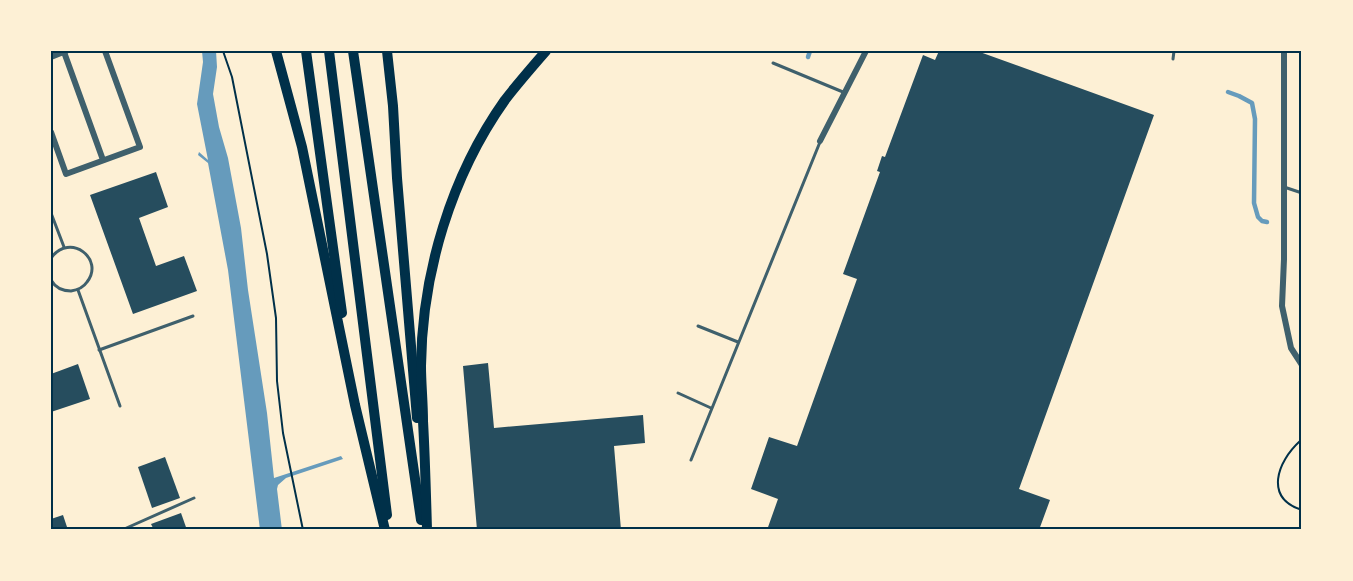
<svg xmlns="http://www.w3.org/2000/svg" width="1353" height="581" viewBox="0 0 1353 581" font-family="'PT Sans Narrow',sans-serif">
  <rect width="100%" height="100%" fill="#fdf0d5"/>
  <polygon fill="#669bbc" points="202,51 216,51 217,67 213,94 219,127 228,158 241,228 248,290 267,413 274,478 341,456 343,459 286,478 278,485 277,489 282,530 260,530 228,270 208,163 198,155 199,152 208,160 197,104 203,62"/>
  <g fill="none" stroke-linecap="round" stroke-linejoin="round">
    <g stroke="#669bbc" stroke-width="4.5">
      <polyline points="808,57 810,51"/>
      <polyline points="1228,92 1239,96 1252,103 1255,119 1254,203 1258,217 1262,221 1267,222"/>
    </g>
  </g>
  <g fill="#264d5e">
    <polygon points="939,51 977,51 1154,115 1019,489 1050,500 1039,530 767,530 778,499 751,489 769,437 797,446 857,279 843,274 880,172 877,171 882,156 885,157 923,55 935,60"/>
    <polygon points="156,172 168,207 139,218 156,266 184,256 197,291 133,314 90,195"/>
    <polygon points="488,363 494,428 643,415 645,443 614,446 621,530 477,530 463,366"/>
    <polygon points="78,364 90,399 51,412 51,374"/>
    <polygon points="165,457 180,498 152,508 138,467"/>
    <polygon points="181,513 187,530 154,530 151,524"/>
    <polygon points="63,515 68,530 51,530 51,519"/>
  </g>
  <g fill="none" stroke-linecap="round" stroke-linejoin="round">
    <g stroke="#003049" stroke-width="2">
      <polyline points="223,51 232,77 267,254 276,318 277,381 283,433 303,530"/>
      <path d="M 1300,441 C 1277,462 1264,498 1302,510"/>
    </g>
    <g stroke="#3f606c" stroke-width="3">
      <polyline points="1173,59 1174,51"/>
      <polyline points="773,63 843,92"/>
      <polyline points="1284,187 1302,193"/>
      <polyline points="51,213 64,247"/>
      <path d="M 51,258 C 70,232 105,259 87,282 C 83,288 78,290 71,291 C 62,291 55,287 51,280"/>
      <polyline points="78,290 120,406"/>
      <polyline points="698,326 738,342"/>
      <polyline points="99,350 193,316"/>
      <polyline points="678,393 711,408"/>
      <polyline points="691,460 820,142"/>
      <polyline points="122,530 194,498"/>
    </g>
    <g stroke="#3f606c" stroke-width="6">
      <polyline points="1284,51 1284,259 1282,306 1291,348 1302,365"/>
      <polyline points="64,52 103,160"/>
      <polyline points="51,57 66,51"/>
      <polyline points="51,132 66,174 140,147 105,51"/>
      <polyline points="820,141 866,51"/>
    </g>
    <g stroke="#003049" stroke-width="10">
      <polyline points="276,51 302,147 355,405 385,530"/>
      <polyline points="306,51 342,313"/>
      <polyline points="329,51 387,515"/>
      <polyline points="353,51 421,520"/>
      <polyline points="387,51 393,106 397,178 417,418"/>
      <path d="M 427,530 C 426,494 425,457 423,421 C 423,402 421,384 421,366 C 422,273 451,176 505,100 C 518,83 532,67 546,51"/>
    </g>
  </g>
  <rect width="1353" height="581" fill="none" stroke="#fdf0d5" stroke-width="105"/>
  <rect x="52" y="52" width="1248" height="476" fill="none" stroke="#003049" stroke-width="2"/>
</svg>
